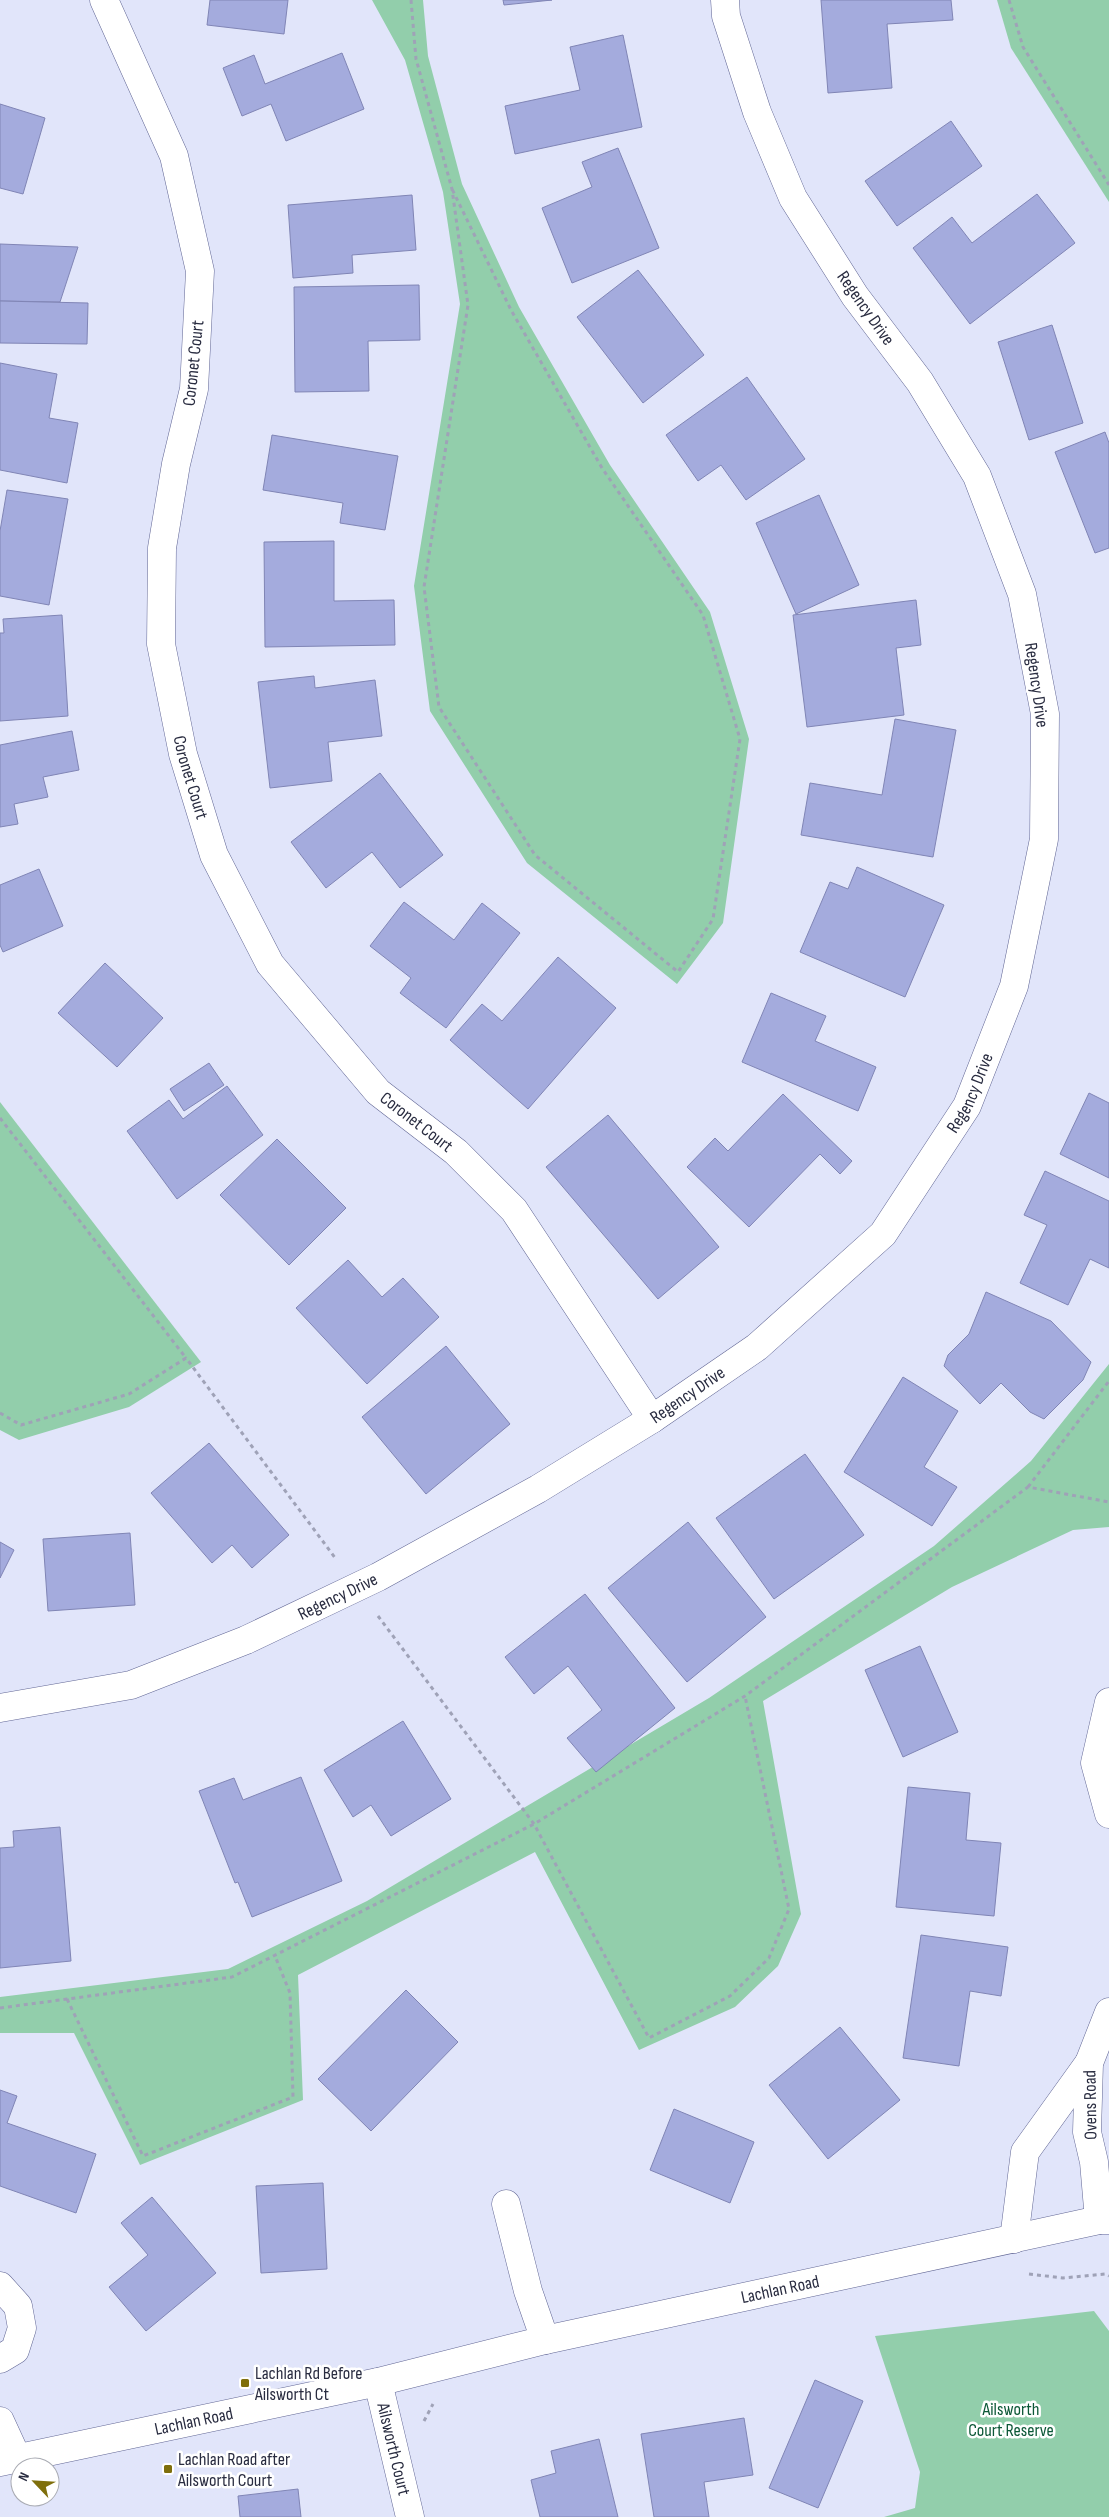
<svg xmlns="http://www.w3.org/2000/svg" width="1109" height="2517" viewBox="0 0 1109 2517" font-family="'Sofia Sans Condensed',sans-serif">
  <rect width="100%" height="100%" fill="#e1e5fa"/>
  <g fill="#92ceab">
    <polygon points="372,0 423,0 428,56 462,184 519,307 610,465 710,612 749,739 723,923 677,984 527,863 430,711 414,586 460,304 443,192 405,60"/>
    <polygon points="997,0 1109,0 1109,202 1011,48"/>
    <polygon points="0,1102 201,1362 129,1407 19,1440 0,1430"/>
    <polygon points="1109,1364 1109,1527 1073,1530 952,1587 763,1701 801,1914 778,1966 735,2007 639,2050 535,1852 298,1975 303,2100 140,2165 74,2033 0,2033 0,1997 228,1969 367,1901 709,1698 934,1546 1031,1461"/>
    <polygon points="1094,2311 1109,2331 1109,2517 884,2517 915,2508 920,2472 875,2336"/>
  </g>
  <g fill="#a4abdd" stroke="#8085b5">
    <polygon points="210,0 288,0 284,34 207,25"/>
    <polygon points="503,0 552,0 504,5"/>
    <polygon points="821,0 951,0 953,20 887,24 892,88 828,93"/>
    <polygon points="623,35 642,127 515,154 505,106 580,90 570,47"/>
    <polygon points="342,53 364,109 286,141 271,104 242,116 223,68 254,55 265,84"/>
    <polygon points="0,104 45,118 23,194 0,188"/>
    <polygon points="951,121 982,166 897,226 865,181"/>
    <polygon points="618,148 659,248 572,283 542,208 592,187 582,162"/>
    <polygon points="1037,194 1075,243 970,324 913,248 952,217 972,243"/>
    <polygon points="412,195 416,250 352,255 353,273 293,278 288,205"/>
    <polygon points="0,244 78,247 60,302 0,301"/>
    <polygon points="638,270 704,355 643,403 577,317"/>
    <polygon points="419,285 420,340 368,341 369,391 295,392 294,287"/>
    <polygon points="0,301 88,303 87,344 0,343"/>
    <polygon points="1052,325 1083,423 1029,440 998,342"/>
    <polygon points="0,363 57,374 49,418 78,423 67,483 0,470"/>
    <polygon points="747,377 805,459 746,500 721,465 698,481 666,435"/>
    <polygon points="1105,432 1109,443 1109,548 1095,553 1055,452"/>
    <polygon points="272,435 398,456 385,530 340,523 343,503 263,490"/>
    <polygon points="7,490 68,499 49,605 0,596 0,531"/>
    <polygon points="819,495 859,585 796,614 756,523"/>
    <polygon points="334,541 334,601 394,600 395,645 265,647 264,542"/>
    <polygon points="916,600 921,645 896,648 904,715 807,727 793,615"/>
    <polygon points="62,615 68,716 0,721 0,633 4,633 3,619"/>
    <polygon points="314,676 315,688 375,680 382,736 328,742 332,781 270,788 258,682"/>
    <polygon points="895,719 956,730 933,857 801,835 810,783 882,795"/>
    <polygon points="72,731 79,770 43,777 48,797 14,804 18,824 0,827 0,745"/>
    <polygon points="380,773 443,855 400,888 372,852 326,888 291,842"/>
    <polygon points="857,867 944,905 905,997 800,952 830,882 848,889"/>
    <polygon points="39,869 63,926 3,952 0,945 0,885"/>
    <polygon points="404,902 454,940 482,903 520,933 446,1028 400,993 411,978 370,946"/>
    <polygon points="558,957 616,1008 528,1109 450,1040 482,1004 502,1021"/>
    <polygon points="105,963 163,1018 117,1067 58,1013"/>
    <polygon points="771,993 826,1016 815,1041 876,1067 858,1111 742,1062"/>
    <polygon points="209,1063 224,1085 184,1111 170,1089"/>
    <polygon points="227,1086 263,1135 177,1199 127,1131 169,1100 183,1119"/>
    <polygon points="1089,1093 1109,1103 1109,1178 1060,1154"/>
    <polygon points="783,1094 852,1161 840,1174 820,1154 749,1227 687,1167 715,1138 728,1151"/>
    <polygon points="608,1115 719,1247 658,1299 546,1167"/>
    <polygon points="277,1139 346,1208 289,1265 220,1195"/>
    <polygon points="1045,1171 1109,1201 1109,1268 1090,1259 1068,1305 1020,1283 1047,1225 1024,1215"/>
    <polygon points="348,1260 382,1297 403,1278 439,1317 367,1384 296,1308"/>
    <polygon points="986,1292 1051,1321 1091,1362 1083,1380 1044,1419 1030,1412 1001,1383 980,1404 944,1366 948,1355 969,1334"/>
    <polygon points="446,1346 510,1424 426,1494 362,1417"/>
    <polygon points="903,1377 958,1411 924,1467 957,1487 932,1526 844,1472"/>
    <polygon points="209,1443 289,1535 252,1568 232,1545 212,1563 151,1493"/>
    <polygon points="805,1454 864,1535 774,1599 716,1518"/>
    <polygon points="688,1522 766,1617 687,1682 608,1588"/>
    <polygon points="130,1533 135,1605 48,1611 43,1539"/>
    <polygon points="0,1542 14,1550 0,1578"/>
    <polygon points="585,1594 675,1708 596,1772 567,1738 602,1710 568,1666 534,1694 505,1657"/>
    <polygon points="920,1646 958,1732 903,1757 865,1670"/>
    <polygon points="403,1721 451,1799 391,1836 371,1805 353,1817 324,1770"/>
    <polygon points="301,1777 342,1881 252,1917 238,1882 235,1883 199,1791 234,1778 243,1800"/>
    <polygon points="908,1787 970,1793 966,1840 1001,1843 994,1916 896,1907"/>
    <polygon points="60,1827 71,1961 0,1968 0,1848 14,1847 13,1831"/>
    <polygon points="921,1935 1008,1947 1001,1996 970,1991 959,2066 903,2058"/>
    <polygon points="406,1990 458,2042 371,2131 318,2079"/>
    <polygon points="840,2027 900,2100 828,2159 769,2085"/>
    <polygon points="0,2090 17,2096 7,2123 96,2154 76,2213 0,2186"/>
    <polygon points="674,2109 754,2142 730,2203 650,2170"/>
    <polygon points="323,2183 327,2269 261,2273 256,2186"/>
    <polygon points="152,2197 216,2273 146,2331 109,2287 148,2255 121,2223"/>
    <polygon points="815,2380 863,2401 818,2508 769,2488"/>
    <polygon points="744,2418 753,2475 704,2482 709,2517 654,2517 641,2434"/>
    <polygon points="599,2439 618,2517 540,2517 531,2480 556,2473 551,2451"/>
    <polygon points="298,2489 301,2517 240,2517 238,2496"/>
  </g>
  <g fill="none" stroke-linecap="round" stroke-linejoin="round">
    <g stroke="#626795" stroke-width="29">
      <g id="minor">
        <path id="s1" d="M 104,0 L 174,156 L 200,271 L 194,389 L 176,464 L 162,548 L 161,644 L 183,754 L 214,855 L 270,964 L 378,1092 L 456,1152 L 514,1210 L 652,1419"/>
        <polyline points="1109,1702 1095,1763 1109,1814"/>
        <path id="s2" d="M 0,1708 L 131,1685 L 246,1640 L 378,1577 L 538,1489 L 652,1419 L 757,1347 L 883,1234 L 967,1106 L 1014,986 L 1044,839 L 1045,714 L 1022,594 L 977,476 L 920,382 L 855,296 L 793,198 L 757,112 L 726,16 L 725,0"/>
        <polyline points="506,2204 528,2291 545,2340"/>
        <polyline points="1099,2220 1094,2162 1087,2132 1089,2063 1109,2012"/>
        <polyline points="1014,2239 1025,2152 1089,2063"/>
        <polyline points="0,2286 18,2306 22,2328 15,2350 0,2359"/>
        <path id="s3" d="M 378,2382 L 410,2517"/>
        <polyline points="0,2421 17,2458"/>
      </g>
    </g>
    <g stroke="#626795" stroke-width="29">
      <g id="tertiary">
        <path id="s4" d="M 0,2462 L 378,2382 L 545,2340 L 1099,2220 L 1109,2220"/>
      </g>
    </g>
    <g stroke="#9fa2b7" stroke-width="3" stroke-dasharray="4 4" stroke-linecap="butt">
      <polyline points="411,0 416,59 452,189 468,305 424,587 439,707 535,855 678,972 713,919 740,739 703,615 602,468 511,310 452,189"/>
      <polyline points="1009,0 1023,47 1109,185"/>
      <polyline points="0,1118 186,1358"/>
      <polyline points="0,1413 21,1425 129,1394 186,1358 336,1559"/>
      <polyline points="1028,1487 1109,1381"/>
      <polyline points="378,1616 534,1824 649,2038 730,1996 769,1958 789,1909 745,1696"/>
      <polyline points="67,1999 143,2156 293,2097 290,1993 275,1956"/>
      <polyline points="0,2008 232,1977 534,1824 745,1696 1028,1487 1109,1502"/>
      <polyline points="1029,2274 1063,2278 1105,2274 1109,2276"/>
      <polyline points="424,2421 433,2404"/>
    </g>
    <use href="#minor" stroke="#fff" stroke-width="28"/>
    <use href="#tertiary" stroke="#fff" stroke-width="28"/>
  </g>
  <g fill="#7f6f0c" stroke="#fff" stroke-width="2">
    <rect x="240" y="2378" width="10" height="10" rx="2.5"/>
    <rect x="163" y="2464" width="10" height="10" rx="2.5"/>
  </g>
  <g text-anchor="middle" stroke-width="5" stroke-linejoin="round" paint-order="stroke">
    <g font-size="18" fill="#292c40" stroke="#fff">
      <text transform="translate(866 308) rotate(55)" y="6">Regency Drive</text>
      <text transform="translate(193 363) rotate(-84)" y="6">Coronet Court</text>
      <text transform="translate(1037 685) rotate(82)" y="6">Regency Drive</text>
      <text dy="6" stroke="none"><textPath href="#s1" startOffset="802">Coronet Court</textPath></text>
      <text dy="6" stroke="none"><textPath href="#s2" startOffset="1182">Regency Drive</textPath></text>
      <text dy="6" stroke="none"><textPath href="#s1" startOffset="1222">Coronet Court</textPath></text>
      <text dy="6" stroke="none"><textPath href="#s2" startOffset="762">Regency Drive</textPath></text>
      <text dy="6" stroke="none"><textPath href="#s2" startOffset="358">Regency Drive</textPath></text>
      <text transform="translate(1090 2105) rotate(-91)" y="6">Ovens Road</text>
      <text dy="6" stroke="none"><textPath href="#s4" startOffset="799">Lachlan Road</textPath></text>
      <text dy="6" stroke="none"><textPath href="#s4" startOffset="198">Lachlan Road</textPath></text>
      <text dy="6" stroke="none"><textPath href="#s3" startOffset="69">Ailsworth Court</textPath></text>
    </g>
    <g font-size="18" fill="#292c40" stroke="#fff" text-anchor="start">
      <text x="255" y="2379">Lachlan Rd Before<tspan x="255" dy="21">Ailsworth Ct</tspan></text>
      <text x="178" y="2465">Lachlan Road after<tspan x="178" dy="21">Ailsworth Court</tspan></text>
    </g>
    <g font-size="18" fill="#0c5837" stroke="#fff">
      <text x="1011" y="2415">Ailsworth<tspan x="1011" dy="21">Court Reserve</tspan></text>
    </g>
  </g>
  <g transform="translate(35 2482) rotate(295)"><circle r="24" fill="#ffffff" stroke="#a9abb3"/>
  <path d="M0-4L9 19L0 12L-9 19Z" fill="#7f6f0c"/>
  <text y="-8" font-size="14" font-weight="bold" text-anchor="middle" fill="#292c40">N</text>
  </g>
</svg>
